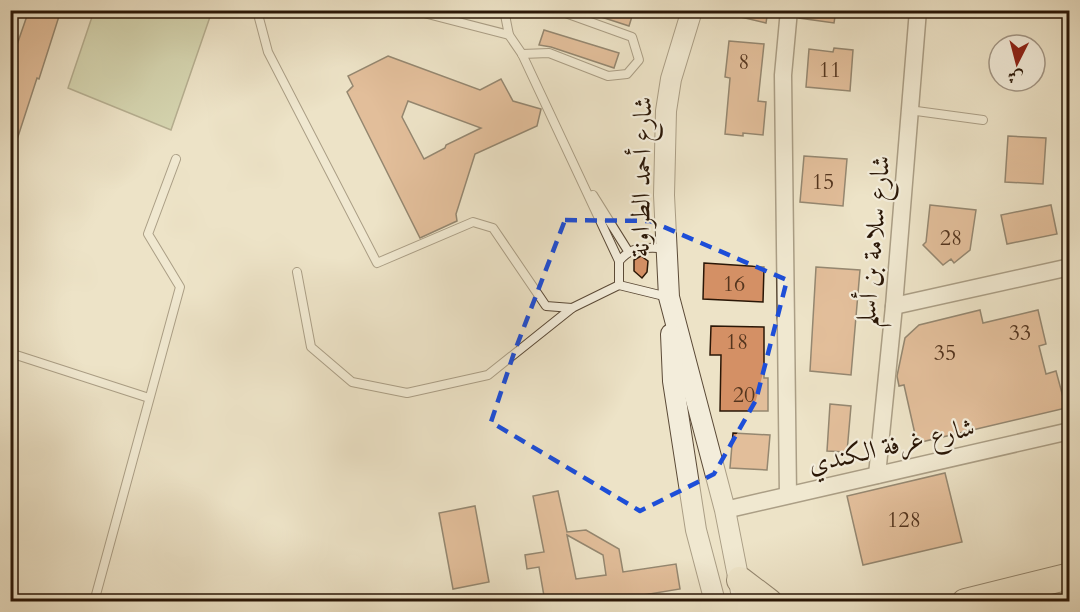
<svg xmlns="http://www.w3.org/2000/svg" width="1080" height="612" viewBox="0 0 1080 612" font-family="Cardo,Amiri,serif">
  <rect width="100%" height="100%" fill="#ede3c7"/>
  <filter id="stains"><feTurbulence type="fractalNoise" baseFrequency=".00333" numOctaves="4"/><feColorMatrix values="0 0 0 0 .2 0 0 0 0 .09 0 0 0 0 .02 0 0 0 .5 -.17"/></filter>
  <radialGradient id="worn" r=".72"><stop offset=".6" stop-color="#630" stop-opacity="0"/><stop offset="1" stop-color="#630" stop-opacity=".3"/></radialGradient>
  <polygon fill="#b9c395" stroke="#726d4e" stroke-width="1.5" points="94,11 212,11 171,130 68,88"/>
  <g fill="#d49065" stroke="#2a1707" stroke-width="1.5" fill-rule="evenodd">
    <polygon points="29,10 61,10 39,79 37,78 13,152 10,152 10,65"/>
    <polygon points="590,10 634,10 629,26 589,13"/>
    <polygon points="733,10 768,10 766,23 732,15"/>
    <polygon points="799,10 836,10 834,23 799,18"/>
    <polygon points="544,30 619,53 614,68 551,47 539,45"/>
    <polygon points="729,41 764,44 758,101 766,102 763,135 743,133 743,136 725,134 730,78 725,77"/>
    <polygon points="834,48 853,50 850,91 806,87 809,49 833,52"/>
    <path d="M 388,56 L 480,90 L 501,79 L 513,101 L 541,109 L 537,126 L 475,154 L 456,214 L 457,221 L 420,238 L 347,92 L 353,86 L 348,76 ZM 408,101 L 481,128 L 446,145 L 445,148 L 424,159 L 402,117 Z"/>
    <polygon points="1008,136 1046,138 1043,184 1005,182"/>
    <polygon points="804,156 847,159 843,206 800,202"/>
    <polygon points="930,205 976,210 970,250 954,263 951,259 943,265 923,245 926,242"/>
    <polygon points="1051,205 1057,234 1007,244 1001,215"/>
    <polygon points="641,256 648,261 647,272 642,278 634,271 634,260"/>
    <polygon points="704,263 764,267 763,302 703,299"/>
    <polygon points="816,267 860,270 851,375 810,371"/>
    <polygon points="980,310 983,323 1038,310 1046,344 1039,346 1046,374 1056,371 1066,408 917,443 904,385 899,386 897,376 905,338 919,325"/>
    <polygon points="711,326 764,327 764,378 768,378 768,411 720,411 721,355 710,355"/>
    <polygon points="830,404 851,406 847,452 827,451"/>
    <polygon points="733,433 770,435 767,470 730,468"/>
    <polygon points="945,473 962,542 863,565 847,496"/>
    <path d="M 558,491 L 567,532 L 586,530 L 619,549 L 623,572 L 676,564 L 680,589 L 601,602 L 545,602 L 539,567 L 527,569 L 525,555 L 544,552 L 533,496 ZM 567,535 L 603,555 L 606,575 L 576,579 Z"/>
    <polygon points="475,506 489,582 453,589 439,513"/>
  </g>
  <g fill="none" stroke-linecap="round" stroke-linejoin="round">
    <g stroke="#5b4a37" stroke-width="10">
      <g id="service">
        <polyline points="261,10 259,18 268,52 377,263 473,222 493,228 546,306 572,308"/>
        <polyline points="412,10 509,35"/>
        <polyline points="504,10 509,35 522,54 619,261"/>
        <polyline points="522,54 549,53 608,76 627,74 639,60 632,37 557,10"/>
        <polyline points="909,110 983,120"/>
        <polyline points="593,195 628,251"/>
        <path d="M 666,248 C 645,248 633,245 619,261 L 619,285 L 668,297"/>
        <polyline points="297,272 311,347 352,382 407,393 488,375 572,308 619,285"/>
        <polyline points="10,353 149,398"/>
        <polyline points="94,602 180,287 148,234 176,159"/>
      </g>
    </g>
    <g stroke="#5b4a37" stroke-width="19">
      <g id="minor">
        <polyline points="894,306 1070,267"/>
        <polyline points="877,475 894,306 918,10"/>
        <polyline points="788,495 783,75 789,10"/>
        <polyline points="725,510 1070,431"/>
      </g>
    </g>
    <g stroke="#5b4a37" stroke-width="22">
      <g id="tertiary">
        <polyline points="692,10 671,79 666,111 664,195 669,297 725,510 743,602"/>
        <polyline points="671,334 673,381 696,530 715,602"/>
      </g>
    </g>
    <g stroke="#2a1707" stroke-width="28">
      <g id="primary">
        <polyline points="740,580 769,602"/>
        <polyline points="965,602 1070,576"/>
      </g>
    </g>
    <use href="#service" stroke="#f3eddb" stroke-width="8"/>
    <use href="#minor" stroke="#f3eddb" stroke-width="16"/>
    <use href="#tertiary" stroke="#f3eddb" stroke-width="20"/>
    <use href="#primary" stroke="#ede3c7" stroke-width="26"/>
  </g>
  <path d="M0 0H1080V612H0ZM 565,220 L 650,221 L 787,280 L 756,400 L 714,474 L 640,511 L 491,422 L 514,353 Z" fill="#ede3c7" fill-opacity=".55" fill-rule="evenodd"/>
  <path fill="none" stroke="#1d4ed8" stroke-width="4.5" stroke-dasharray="12 8" stroke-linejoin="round" d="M 565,220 L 650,221 L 787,280 L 756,400 L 714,474 L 640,511 L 491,422 L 514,353 Z"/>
  <g text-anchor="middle" stroke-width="4.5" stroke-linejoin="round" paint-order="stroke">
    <g font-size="22" fill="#54351e">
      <text x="744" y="69">8</text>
      <text x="830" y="77">11</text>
      <text x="823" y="189">15</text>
      <text x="951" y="245">28</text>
      <text x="734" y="291">16</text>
      <text x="1020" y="340">33</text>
      <text x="737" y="349">18</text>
      <text x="945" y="360">35</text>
      <text x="744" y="402">20</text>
      <text x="904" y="527">128</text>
    </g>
    <g font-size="26" fill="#2a1707" stroke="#f3eddb">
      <text transform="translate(641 177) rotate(-89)" y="9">شارع أحمد الطراونة</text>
      <text transform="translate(873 241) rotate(-85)" y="9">شارع سلامة بن أسلم</text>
      <text transform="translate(891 445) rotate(-13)" y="9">شارع غرفة الكندي</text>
    </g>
  </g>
  <rect width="1080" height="612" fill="none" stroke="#ede3c7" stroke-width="36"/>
  <rect x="12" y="12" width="1056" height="588" fill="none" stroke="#2a1707" stroke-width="3"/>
  <rect x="18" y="18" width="1044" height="576" fill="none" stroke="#2a1707" stroke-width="1.5"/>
  <g transform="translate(1017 63) rotate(186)"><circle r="28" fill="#f3eddb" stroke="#a39786" stroke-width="1.5"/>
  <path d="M0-4.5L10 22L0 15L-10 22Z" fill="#8f2418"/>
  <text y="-9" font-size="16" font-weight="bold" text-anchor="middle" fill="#2a1707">ش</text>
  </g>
  <rect width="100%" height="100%" filter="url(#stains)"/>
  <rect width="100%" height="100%" fill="url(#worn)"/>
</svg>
